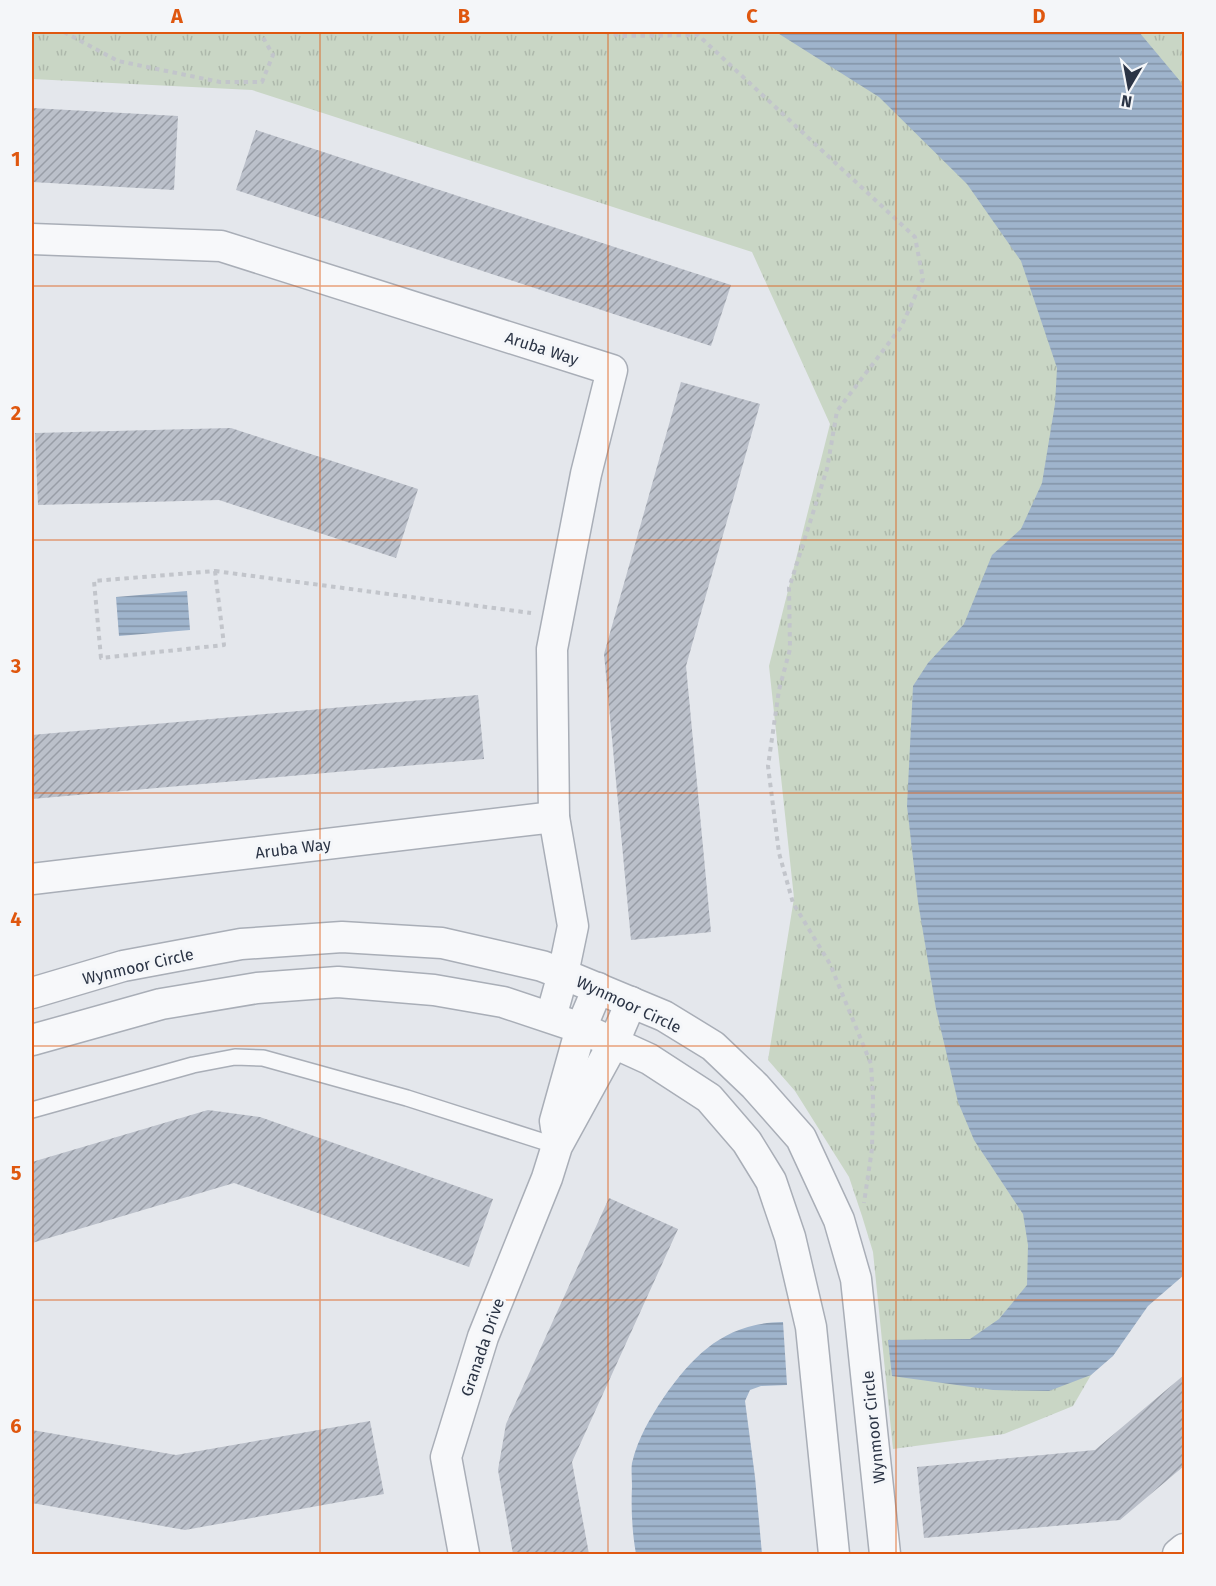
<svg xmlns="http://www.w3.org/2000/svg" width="1216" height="1586" viewBox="0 0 1216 1586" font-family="'Fira Sans',sans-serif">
  <defs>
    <pattern id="grass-tufts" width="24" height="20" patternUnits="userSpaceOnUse" patternTransform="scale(1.5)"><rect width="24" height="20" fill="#c9d6c5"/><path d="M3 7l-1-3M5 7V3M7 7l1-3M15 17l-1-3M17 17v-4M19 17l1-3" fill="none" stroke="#adb8ab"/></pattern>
    <pattern id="water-rules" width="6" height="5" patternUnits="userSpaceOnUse" patternTransform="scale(1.5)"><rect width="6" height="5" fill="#9fb4cc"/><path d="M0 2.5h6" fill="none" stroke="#8293a7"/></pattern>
    <pattern id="building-hatch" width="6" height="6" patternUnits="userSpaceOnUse" patternTransform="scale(1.5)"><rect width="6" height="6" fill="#bbc0ca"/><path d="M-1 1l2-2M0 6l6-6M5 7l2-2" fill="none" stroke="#989da6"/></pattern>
  </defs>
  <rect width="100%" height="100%" fill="#e4e7ec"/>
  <polygon fill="url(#grass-tufts)" points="32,32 1184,32 1184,1233 1127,1313 1073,1406 1004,1434 893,1449 873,1252 862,1216 849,1177 795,1091 768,1060 794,898 769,666 830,424 752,252 252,90 32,79"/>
  <g fill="url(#water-rules)">
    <polygon points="776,32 1139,32 1180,81 1184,91 1184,1275 1148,1306 1113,1356 1091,1375 1049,1391 993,1390 892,1376 888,1340 970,1339 999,1319 1027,1285 1028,1245 1023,1214 974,1140 958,1102 936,1009 918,902 907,806 913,686 928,663 964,624 992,555 1021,529 1042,483 1055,404 1057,368 1021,261 967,184 879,97"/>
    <polygon points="187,591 190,630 119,636 116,597"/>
    <path d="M 783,1322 L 787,1385 L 761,1386 L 750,1390 L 745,1401 L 755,1477 L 762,1554 L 636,1554 C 632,1531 631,1509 632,1486 C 632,1478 631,1470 632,1463 C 638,1438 650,1418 664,1397 C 695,1353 726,1323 783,1322 Z"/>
  </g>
  <g fill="url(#building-hatch)">
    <polygon points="32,108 178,116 174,190 32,182"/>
    <polygon points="256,130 731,285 711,346 236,190"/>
    <polygon points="681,382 760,404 686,666 711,932 631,940 604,654"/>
    <polygon points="231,428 418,489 396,558 219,500 38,505 35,433"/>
    <polygon points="478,695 484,759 32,799 32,735"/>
    <polygon points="208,1110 260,1117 493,1199 469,1267 234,1183 32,1243 32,1162"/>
    <polygon points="609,1198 678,1229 572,1462 589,1554 513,1554 498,1470 506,1424"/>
    <polygon points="1184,1375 1184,1466 1120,1520 924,1538 917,1467 1095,1450"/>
    <polygon points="370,1421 384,1494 185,1530 32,1503 32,1430 176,1455"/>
  </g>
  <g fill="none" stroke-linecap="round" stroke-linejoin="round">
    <g stroke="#a9aeb7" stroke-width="18">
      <polyline id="service" points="32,1110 193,1065 235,1057 263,1058 407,1098 557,1146"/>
    </g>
    <g stroke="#a9aeb7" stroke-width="33">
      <g id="minor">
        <polyline points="32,239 221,246 612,370 586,474 552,649 554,817 573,926 563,974 551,1017"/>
        <polyline points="32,879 554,817"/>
        <polyline points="32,993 123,966 241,944 342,937 442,943 542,966 563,974 664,1016 713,1046 755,1086 801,1138 839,1220 856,1279 885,1554"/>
        <polyline points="32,1040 161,1004 257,988 338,982 434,990 503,1002 581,1028 649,1059 709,1098 747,1142 771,1181 790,1237 811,1327 834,1554"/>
        <polyline points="556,1128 555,1121 581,1028 598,988"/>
        <polyline points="464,1554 446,1457 483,1337 547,1178 557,1146 614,1042 631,1002"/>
        <polyline points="1178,1554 1184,1549"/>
      </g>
    </g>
    <g stroke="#c2c5cb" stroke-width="4" stroke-dasharray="4.5 4.5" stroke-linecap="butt">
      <polyline points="64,32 118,61 220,82 262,82 273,55 260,32"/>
      <polyline points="605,32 621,36 698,35 915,237 923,279 901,327 837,411 827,469 789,588 790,649 779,690 768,766 779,853 793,903 830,964 871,1064 873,1097 872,1149 864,1203"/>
      <polygon points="215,571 224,645 101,658 94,581"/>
      <polyline points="215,571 531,613"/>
    </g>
    <use href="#service" stroke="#f7f8fa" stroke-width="15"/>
    <use href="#minor" stroke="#f7f8fa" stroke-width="30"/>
  </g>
  <path fill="none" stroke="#df570f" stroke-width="1.5" stroke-opacity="0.55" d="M 320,32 L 320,1554M 608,32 L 608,1554M 896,32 L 896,1554M 32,286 L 1184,286M 32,540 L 1184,540M 32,793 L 1184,793M 32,1046 L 1184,1046M 32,1300 L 1184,1300"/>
  <g text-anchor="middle" stroke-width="6" stroke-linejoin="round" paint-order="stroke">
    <g font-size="16" fill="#2b3445" stroke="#f4f6f9">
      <text transform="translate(542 348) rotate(18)" y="6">Aruba Way</text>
      <text transform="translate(293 848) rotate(-7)" y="6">Aruba Way</text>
      <text transform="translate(138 966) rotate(-13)" y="6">Wynmoor Circle</text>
      <text transform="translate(629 1004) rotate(25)" y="6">Wynmoor Circle</text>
      <text transform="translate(482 1347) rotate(-71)" y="6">Granada Drive</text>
      <text transform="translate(873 1427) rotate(-96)" y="6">Wynmoor Circle</text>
    </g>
  </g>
  <rect width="1216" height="1586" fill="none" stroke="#f4f6f9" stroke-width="66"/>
  <g transform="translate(1129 87) rotate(190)" stroke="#f4f6f9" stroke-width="4.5" paint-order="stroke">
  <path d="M0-4.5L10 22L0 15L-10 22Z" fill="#2b3445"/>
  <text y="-9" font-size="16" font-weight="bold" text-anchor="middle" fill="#2b3445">N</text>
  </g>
  <rect x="33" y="33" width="1150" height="1520" fill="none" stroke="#df570f" stroke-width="2"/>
  <g font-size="20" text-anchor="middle" font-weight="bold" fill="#df570f">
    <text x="177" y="23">A</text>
    <text x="464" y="23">B</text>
    <text x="752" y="23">C</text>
    <text x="1039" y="23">D</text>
    <text x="16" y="166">1</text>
    <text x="16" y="420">2</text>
    <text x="16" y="673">3</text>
    <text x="16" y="926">4</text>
    <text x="16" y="1180">5</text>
    <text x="16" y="1433">6</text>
  </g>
</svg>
